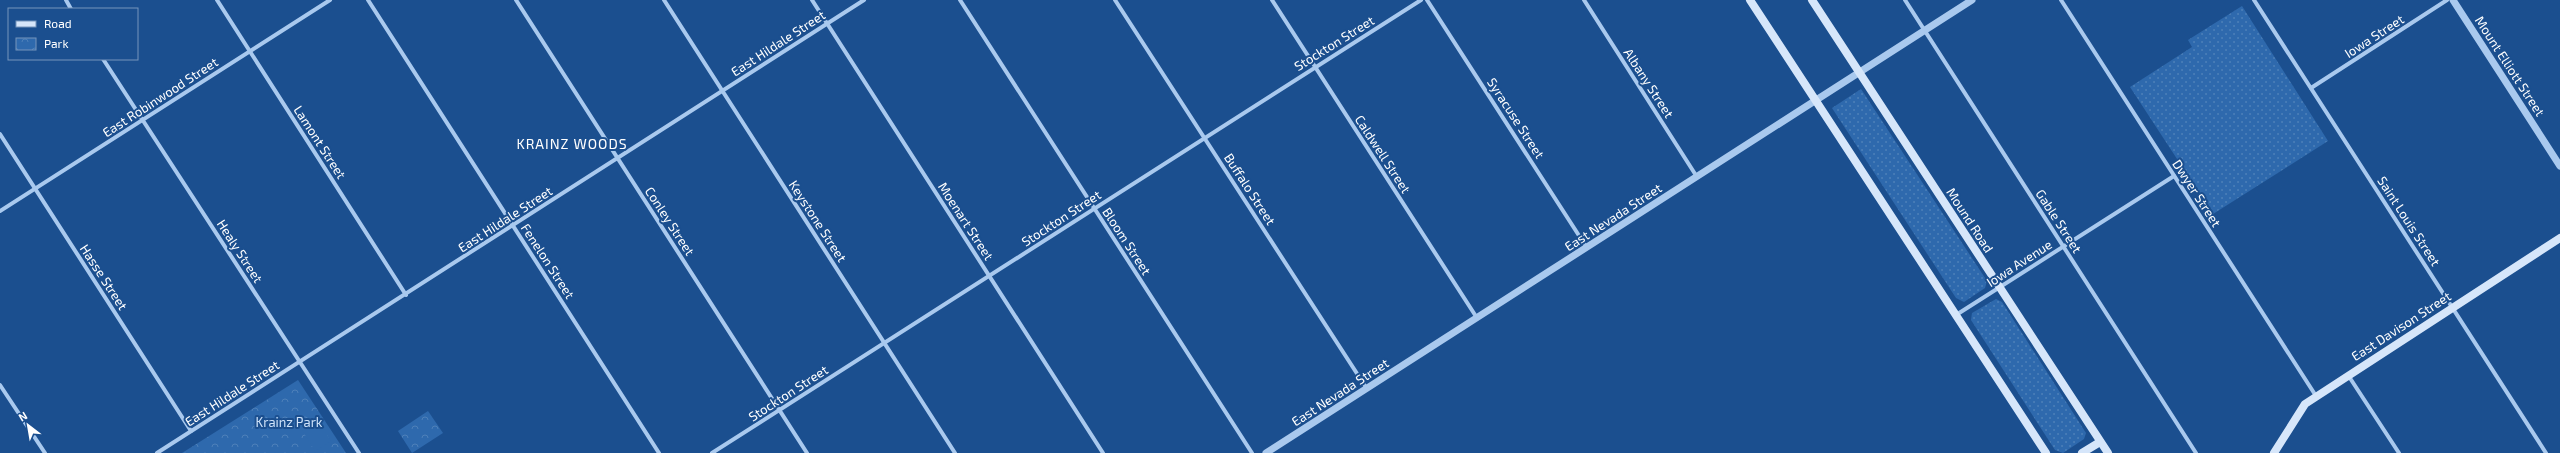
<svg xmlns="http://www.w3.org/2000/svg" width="2560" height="453" viewBox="0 0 2560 453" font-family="'Exo 2',sans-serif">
  <defs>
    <pattern id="grass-dots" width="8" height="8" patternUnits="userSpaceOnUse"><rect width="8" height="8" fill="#2e69ad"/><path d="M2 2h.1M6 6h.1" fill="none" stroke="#4d80b9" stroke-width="1.8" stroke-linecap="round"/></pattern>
    <pattern id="park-crowns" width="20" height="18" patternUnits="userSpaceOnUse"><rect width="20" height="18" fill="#2e69ad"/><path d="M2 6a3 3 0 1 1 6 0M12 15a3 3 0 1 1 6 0" fill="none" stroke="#4d80b9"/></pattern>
  </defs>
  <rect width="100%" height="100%" fill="#1b4f8f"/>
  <g fill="url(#grass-dots)">
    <polygon points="2242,6 2328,141 2213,214 2130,87 2192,47 2188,40"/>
    <polygon points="1861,89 1987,281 1985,288 1964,302 1956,298 1832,108"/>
    <polygon points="1996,299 2002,302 2086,433 2084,439 2063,453 2055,450 1971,320 1972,313"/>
  </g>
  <g fill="url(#park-crowns)">
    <polygon points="298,380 346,453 182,453"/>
    <polygon points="428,411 443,433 412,453 398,431"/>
  </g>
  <polygon fill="#2e69ad" points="314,415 331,441 315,451 299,425"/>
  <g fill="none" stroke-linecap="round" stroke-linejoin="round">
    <g stroke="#a9c9ee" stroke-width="4">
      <polyline points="66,0 71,9"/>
      <polyline points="217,0 406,295"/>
      <polyline points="368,0 659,453"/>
      <polyline points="516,0 807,453"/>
      <polyline points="664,0 955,453"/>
      <polyline points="812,0 1103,453"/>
      <polyline points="960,0 1252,453"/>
      <polyline points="1115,0 1367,389"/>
      <polyline points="1272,0 1477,318"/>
      <polyline points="1427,0 1587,248"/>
      <polyline points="1584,0 1697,177"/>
      <polyline points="1905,0 2196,453"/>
      <polyline points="2061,0 2316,396"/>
      <polyline points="2254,0 2546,453"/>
      <polyline points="103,59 359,453"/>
      <polyline points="2311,88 2447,0"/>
      <polyline points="0,134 191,431"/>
      <polyline points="0,211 330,0"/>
      <polyline points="1956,315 2174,176"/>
      <polyline points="2348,375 2399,453"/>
      <polyline points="0,385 45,453"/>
      <polyline points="157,453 864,0"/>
      <polyline points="712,453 1421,0"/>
    </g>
    <g stroke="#a9c9ee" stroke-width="7">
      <polyline points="2453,0 2560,166"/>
      <polyline points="1266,453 1972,0"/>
    </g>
    <g stroke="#d6e6fa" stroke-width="8">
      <polyline points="1750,0 2046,453"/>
      <polyline points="1812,0 2108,453"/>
      <polyline points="2082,453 2100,442"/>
      <polyline points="2274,453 2305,404 2560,238"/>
    </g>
  </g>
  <g text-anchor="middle" stroke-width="4" stroke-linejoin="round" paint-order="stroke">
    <g font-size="13" fill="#fff" stroke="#1b4f8f">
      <text transform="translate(2374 36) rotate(-33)" y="5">Iowa Street</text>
      <text transform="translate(778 43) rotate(-33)" y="5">East Hildale Street</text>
      <text transform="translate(1334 43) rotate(-32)" y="5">Stockton Street</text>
      <text transform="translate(2510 66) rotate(57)" y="5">Mount Elliott Street</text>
      <text transform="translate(1649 83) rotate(57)" y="5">Albany Street</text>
      <text transform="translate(160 97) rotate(-33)" y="5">East Robinwood Street</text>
      <text transform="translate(1516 118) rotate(57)" y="5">Syracuse Street</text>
      <text transform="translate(320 142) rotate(57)" y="5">Lamont Street</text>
      <text transform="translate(1383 154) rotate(57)" y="5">Caldwell Street</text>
      <text transform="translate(1250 189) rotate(57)" y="5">Buffalo Street</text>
      <text transform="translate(2197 193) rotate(57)" y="5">Dwyer Street</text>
      <text transform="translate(1613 217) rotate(-33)" y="5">East Nevada Street</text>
      <text transform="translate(1061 218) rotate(-33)" y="5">Stockton Street</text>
      <text transform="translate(505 219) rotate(-33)" y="5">East Hildale Street</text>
      <text transform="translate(1970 220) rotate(57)" y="5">Mound Road</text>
      <text transform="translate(670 221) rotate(57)" y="5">Conley Street</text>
      <text transform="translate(818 221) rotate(57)" y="5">Keystone Street</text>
      <text transform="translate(966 221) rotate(57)" y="5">Moenart Street</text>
      <text transform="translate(2059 221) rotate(57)" y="5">Gable Street</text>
      <text transform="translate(2409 221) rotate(57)" y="5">Saint Louis Street</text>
      <text transform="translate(1127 241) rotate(57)" y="5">Bloom Street</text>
      <text transform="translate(240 251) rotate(57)" y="5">Healy Street</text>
      <text transform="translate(548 261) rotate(57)" y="5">Fenelon Street</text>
      <text transform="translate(2019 263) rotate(-33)" y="5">Iowa Avenue</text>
      <text transform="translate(104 277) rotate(57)" y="5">Hasse Street</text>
      <text transform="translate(2401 326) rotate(-33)" y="5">East Davison Street</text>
      <text transform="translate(1340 392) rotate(-33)" y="5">East Nevada Street</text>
      <text transform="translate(232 393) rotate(-33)" y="5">East Hildale Street</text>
      <text transform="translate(788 393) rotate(-33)" y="5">Stockton Street</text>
    </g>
    <g font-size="13" fill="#cfe3fa" stroke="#1b4f8f">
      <text x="289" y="427">Krainz Park</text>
    </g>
    <g font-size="14" letter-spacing="1" fill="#fff" stroke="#1b4f8f">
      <text x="572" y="149">KRAINZ WOODS</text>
    </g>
  </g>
  <rect x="8" y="8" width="130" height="52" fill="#1b4f8f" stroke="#7695bc"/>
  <rect x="16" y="21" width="20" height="6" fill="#d6e6fa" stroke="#7695bc"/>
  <text x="44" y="28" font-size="12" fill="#ffffff">Road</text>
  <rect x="16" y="38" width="20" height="12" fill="url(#park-crowns)" stroke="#7695bc"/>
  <text x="44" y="48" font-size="12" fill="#ffffff">Park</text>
  <g transform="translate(28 425) rotate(329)" stroke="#1b4f8f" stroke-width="3" paint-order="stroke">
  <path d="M0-3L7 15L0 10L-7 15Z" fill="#ffffff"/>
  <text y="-6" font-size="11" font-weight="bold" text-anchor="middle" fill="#ffffff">N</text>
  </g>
</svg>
